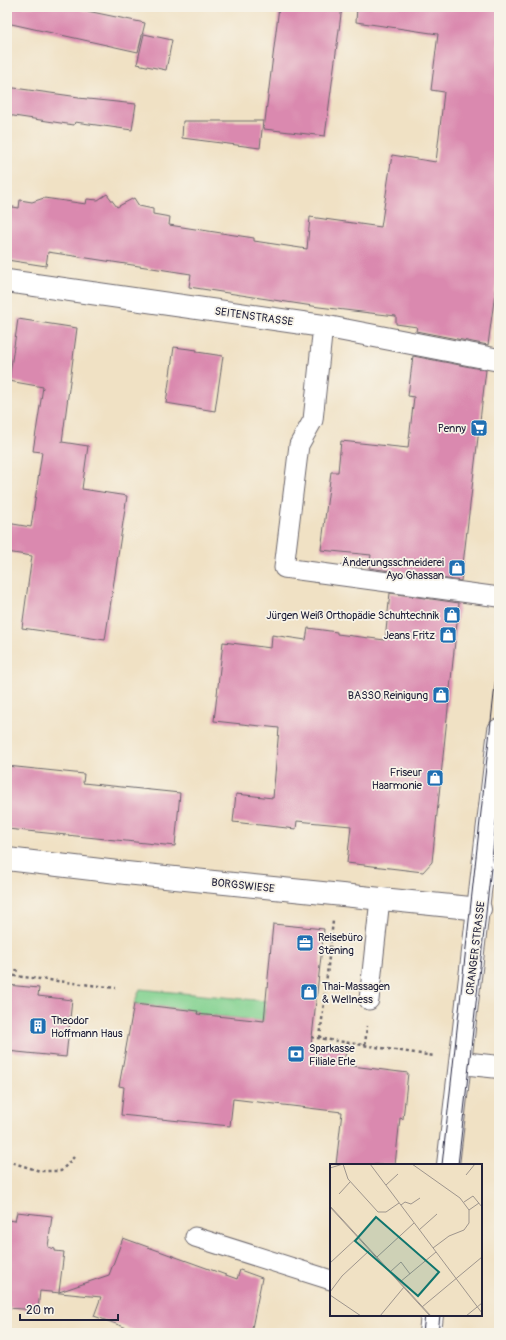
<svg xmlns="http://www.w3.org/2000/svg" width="506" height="1340" viewBox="0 0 506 1340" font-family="Pangolin,sans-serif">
  <rect width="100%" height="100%" fill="#f7f3e8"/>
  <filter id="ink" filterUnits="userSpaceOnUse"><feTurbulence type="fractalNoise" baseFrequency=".025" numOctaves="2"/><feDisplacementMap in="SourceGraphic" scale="8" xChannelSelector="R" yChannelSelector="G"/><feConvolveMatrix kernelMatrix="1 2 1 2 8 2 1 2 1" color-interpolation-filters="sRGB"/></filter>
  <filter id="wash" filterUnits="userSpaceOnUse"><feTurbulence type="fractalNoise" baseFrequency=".012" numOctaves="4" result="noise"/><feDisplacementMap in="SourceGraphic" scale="16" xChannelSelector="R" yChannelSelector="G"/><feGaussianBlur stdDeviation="0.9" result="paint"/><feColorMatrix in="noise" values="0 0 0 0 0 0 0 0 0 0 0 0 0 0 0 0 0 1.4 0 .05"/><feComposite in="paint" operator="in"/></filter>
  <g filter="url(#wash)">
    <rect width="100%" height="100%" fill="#f0e1c4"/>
    <polygon fill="#84d291" stroke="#537a66" points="140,989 266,1001 263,1021 197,1014 197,1011 134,1004"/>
    <g id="blocks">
      <g fill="#da89af">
        <polygon points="7,7 68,7 145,23 138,52 7,23"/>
        <polygon points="279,7 342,7 325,136 264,129"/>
        <polygon points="357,7 499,7 499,263 488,345 416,331 417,327 396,324 396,316 319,307 189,287 191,274 48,252 46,266 7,260 7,206 19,208 20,200 32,202 44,198 86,204 87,199 98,200 107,194 117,207 134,198 139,206 153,209 153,214 170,217 169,225 254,238 254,241 307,249 310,217 381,227 392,155 436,162 444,92 431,90 438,34 356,22"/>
        <polygon points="144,34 172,40 166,70 137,64"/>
        <polygon points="7,87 79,97 78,98 136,104 132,130 75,122 74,125 7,115"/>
        <polygon points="183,121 263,121 260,148 182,138"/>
        <polygon points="18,319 77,328 62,442 88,446 82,489 127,496 105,640 22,628 32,556 7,552 7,523 31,527 42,452 33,451 43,387 9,381"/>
        <polygon points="174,347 197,350 197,352 223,356 215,411 166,403"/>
        <polygon points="413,356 486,370 461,581 369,568 371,555 321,550 331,472 338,472 341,441 408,448 414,397 408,396"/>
        <polygon points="390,593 459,603 432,862 423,872 347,863 351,826 297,821 296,829 233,822 236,794 273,798 279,728 214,721 223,642 271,648 272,635 306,640 308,628 337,632 337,634 385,640"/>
        <polygon points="7,766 84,774 83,783 180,793 175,846 7,829"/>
        <polygon points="273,924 324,929 311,1046 346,1049 344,1065 408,1073 403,1119 400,1118 395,1165 336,1165 342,1112 233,1099 230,1126 121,1115 124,1087 119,1086 134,1004 198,1011 197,1014 264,1021"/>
        <polygon points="7,985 39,988 38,996 72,1000 66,1057 7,1051"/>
        <polygon points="17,1212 52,1216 48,1247 55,1249 55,1251 64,1252 59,1292 109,1275 123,1238 237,1279 240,1270 262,1278 251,1333 141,1333 94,1316 101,1297 40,1291 38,1310 7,1308 7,1220 15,1221"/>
      </g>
    </g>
  </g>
  <g filter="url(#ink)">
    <use href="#blocks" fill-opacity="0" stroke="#6a656b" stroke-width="1"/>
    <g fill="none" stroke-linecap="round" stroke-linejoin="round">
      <g stroke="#6a656b" stroke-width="21">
        <g id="lane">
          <polyline points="323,326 313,420 299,445 284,568 499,597"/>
          <polyline points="484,855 499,857"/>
          <polyline points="369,1000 380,899"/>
          <polyline points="195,1237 331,1280"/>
        </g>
      </g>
      <g stroke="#6a656b" stroke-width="24">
        <g id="street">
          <polyline points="7,281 323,326 499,360"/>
          <polyline points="7,859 126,873 480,909"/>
          <polyline points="461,1063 499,1067"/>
        </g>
      </g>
      <g stroke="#6a656b" stroke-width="24">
        <g id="secondary">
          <path d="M 448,1165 C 466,1020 483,875 499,730"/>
          <polyline points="430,1333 432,1315"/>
        </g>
      </g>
      <g stroke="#6a656b" stroke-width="2.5" stroke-dasharray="3 3" stroke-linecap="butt">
        <polyline points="17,969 15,976 116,988"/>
        <polyline points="311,1037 434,1056"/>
        <polyline points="320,1038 333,921"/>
        <polyline points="365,1045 367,1026"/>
        <polyline points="7,1161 40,1171 61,1171 74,1157"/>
      </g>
      <use href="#lane" stroke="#fff" stroke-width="19"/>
      <use href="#street" stroke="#fff" stroke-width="22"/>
      <use href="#secondary" stroke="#fff" stroke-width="22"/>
      <g stroke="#22223b" stroke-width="1">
        <polyline points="442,1165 499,649"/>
        <polyline points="458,1165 499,796"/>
        <polyline points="423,1333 425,1315"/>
        <polyline points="438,1333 440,1315"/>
      </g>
    </g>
  </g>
  <defs>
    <g id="supermarket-square" transform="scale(0.9)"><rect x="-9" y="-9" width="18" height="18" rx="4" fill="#1f6fb2" stroke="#f7f3e8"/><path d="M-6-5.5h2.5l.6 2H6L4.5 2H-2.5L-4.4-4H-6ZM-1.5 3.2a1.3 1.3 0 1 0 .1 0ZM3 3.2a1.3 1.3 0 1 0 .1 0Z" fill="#fff"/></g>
    <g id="shop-square" transform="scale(0.9)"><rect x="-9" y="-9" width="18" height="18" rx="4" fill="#1f6fb2" stroke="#f7f3e8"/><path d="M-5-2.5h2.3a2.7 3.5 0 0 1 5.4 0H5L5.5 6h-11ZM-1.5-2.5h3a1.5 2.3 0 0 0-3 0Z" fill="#fff"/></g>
    <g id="office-square" transform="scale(0.9)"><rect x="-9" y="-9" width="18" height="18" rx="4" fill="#1f6fb2" stroke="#f7f3e8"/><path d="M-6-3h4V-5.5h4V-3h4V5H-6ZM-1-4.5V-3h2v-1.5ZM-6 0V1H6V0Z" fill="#fff"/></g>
    <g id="building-square" transform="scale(0.9)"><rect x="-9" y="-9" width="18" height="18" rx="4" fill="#1f6fb2" stroke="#f7f3e8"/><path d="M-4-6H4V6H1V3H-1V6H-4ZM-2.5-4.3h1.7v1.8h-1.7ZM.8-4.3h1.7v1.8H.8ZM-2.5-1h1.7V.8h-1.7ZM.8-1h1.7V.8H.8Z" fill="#fff"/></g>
    <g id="bank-square" transform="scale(0.9)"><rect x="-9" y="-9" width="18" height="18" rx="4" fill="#1f6fb2" stroke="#f7f3e8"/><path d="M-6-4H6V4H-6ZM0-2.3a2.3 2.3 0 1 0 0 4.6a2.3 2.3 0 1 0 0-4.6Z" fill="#fff"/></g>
  </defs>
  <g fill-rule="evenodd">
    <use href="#supermarket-square" x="479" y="428"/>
    <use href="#shop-square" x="457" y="568"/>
    <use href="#shop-square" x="452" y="615"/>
    <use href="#shop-square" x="448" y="635"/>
    <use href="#shop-square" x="441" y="695"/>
    <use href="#shop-square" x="435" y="778"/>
    <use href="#office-square" x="305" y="943"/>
    <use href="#shop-square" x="309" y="992"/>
    <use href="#building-square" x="38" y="1026"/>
    <use href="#bank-square" x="296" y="1054"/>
  </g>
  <g text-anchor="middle" stroke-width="3.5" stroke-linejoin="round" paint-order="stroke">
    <g font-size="11" fill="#22223b" stroke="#f7f3e8">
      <text transform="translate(254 316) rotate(8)" y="4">SEITENSTRASSE</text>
      <text transform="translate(243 885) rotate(6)" y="4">BORGSWIESE</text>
      <text transform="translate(475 948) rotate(-83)" y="4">CRANGER STRASSE</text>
    </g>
    <g font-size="11" fill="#22223b" stroke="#f7f3e8" text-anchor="end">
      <text x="466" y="432">Penny</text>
      <text x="444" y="566">Änderungsschneiderei<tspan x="444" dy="13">Ayo Ghassan</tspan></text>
      <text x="439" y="619">Jürgen Weiß Orthopädie Schuhtechnik</text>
      <text x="435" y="639">Jeans Fritz</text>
      <text x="428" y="699">BASSO Reinigung</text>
      <text x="422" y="776">Friseur<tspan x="422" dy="13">Haarmonie</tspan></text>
      <text x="318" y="941" text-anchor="start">Reisebüro<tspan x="318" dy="13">Stening</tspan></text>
      <text x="322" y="990" text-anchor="start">Thai-Massagen<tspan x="322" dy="13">&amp; Wellness</tspan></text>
      <text x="51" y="1024" text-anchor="start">Theodor<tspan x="51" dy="13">Hoffmann Haus</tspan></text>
      <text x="309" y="1052" text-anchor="start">Sparkasse<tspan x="309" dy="13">Filiale Erle</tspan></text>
    </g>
  </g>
  <g transform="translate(330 1164)">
    <rect width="152" height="152" fill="#f0e1c4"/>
    <path fill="none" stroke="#9e958d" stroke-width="1" d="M 13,0 L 18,15 L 48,48 L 56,48 L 69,39M 40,0 L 152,149M 82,0 L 130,34 L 139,46 L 139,59 L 134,66 L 119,72 L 103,84M 0,4 L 13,0M 136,11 L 145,0M 56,21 L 68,10M 9,30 L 20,18M 134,38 L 143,32 L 152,43M 71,41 L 75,38 L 81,40 L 90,34M 0,42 L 101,152M 0,43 L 100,152M 139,46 L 149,39M 89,66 L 107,50M 47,93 L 84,59M 0,99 L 28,73M 60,108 L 71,98 L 80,110M 70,118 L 106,88M 0,128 L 12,112 L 40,86M 0,131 L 31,152M 92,143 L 152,93M 50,152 L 74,123M 136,152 L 152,139"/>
    <path fill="#0f766e" fill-opacity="0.15" stroke="#0f766e" stroke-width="2" d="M 46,53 L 109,108 L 88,132 L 25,77 Z"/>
    <rect width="152" height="152" fill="none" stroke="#22223b" stroke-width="2"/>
  </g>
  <rect width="506" height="1340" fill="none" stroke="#f7f3e8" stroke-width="24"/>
  <path d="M20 1314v6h98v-6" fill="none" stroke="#22223b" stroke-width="2"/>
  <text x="26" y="1314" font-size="12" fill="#22223b" stroke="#f7f3e8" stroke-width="3" paint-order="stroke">20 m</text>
</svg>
